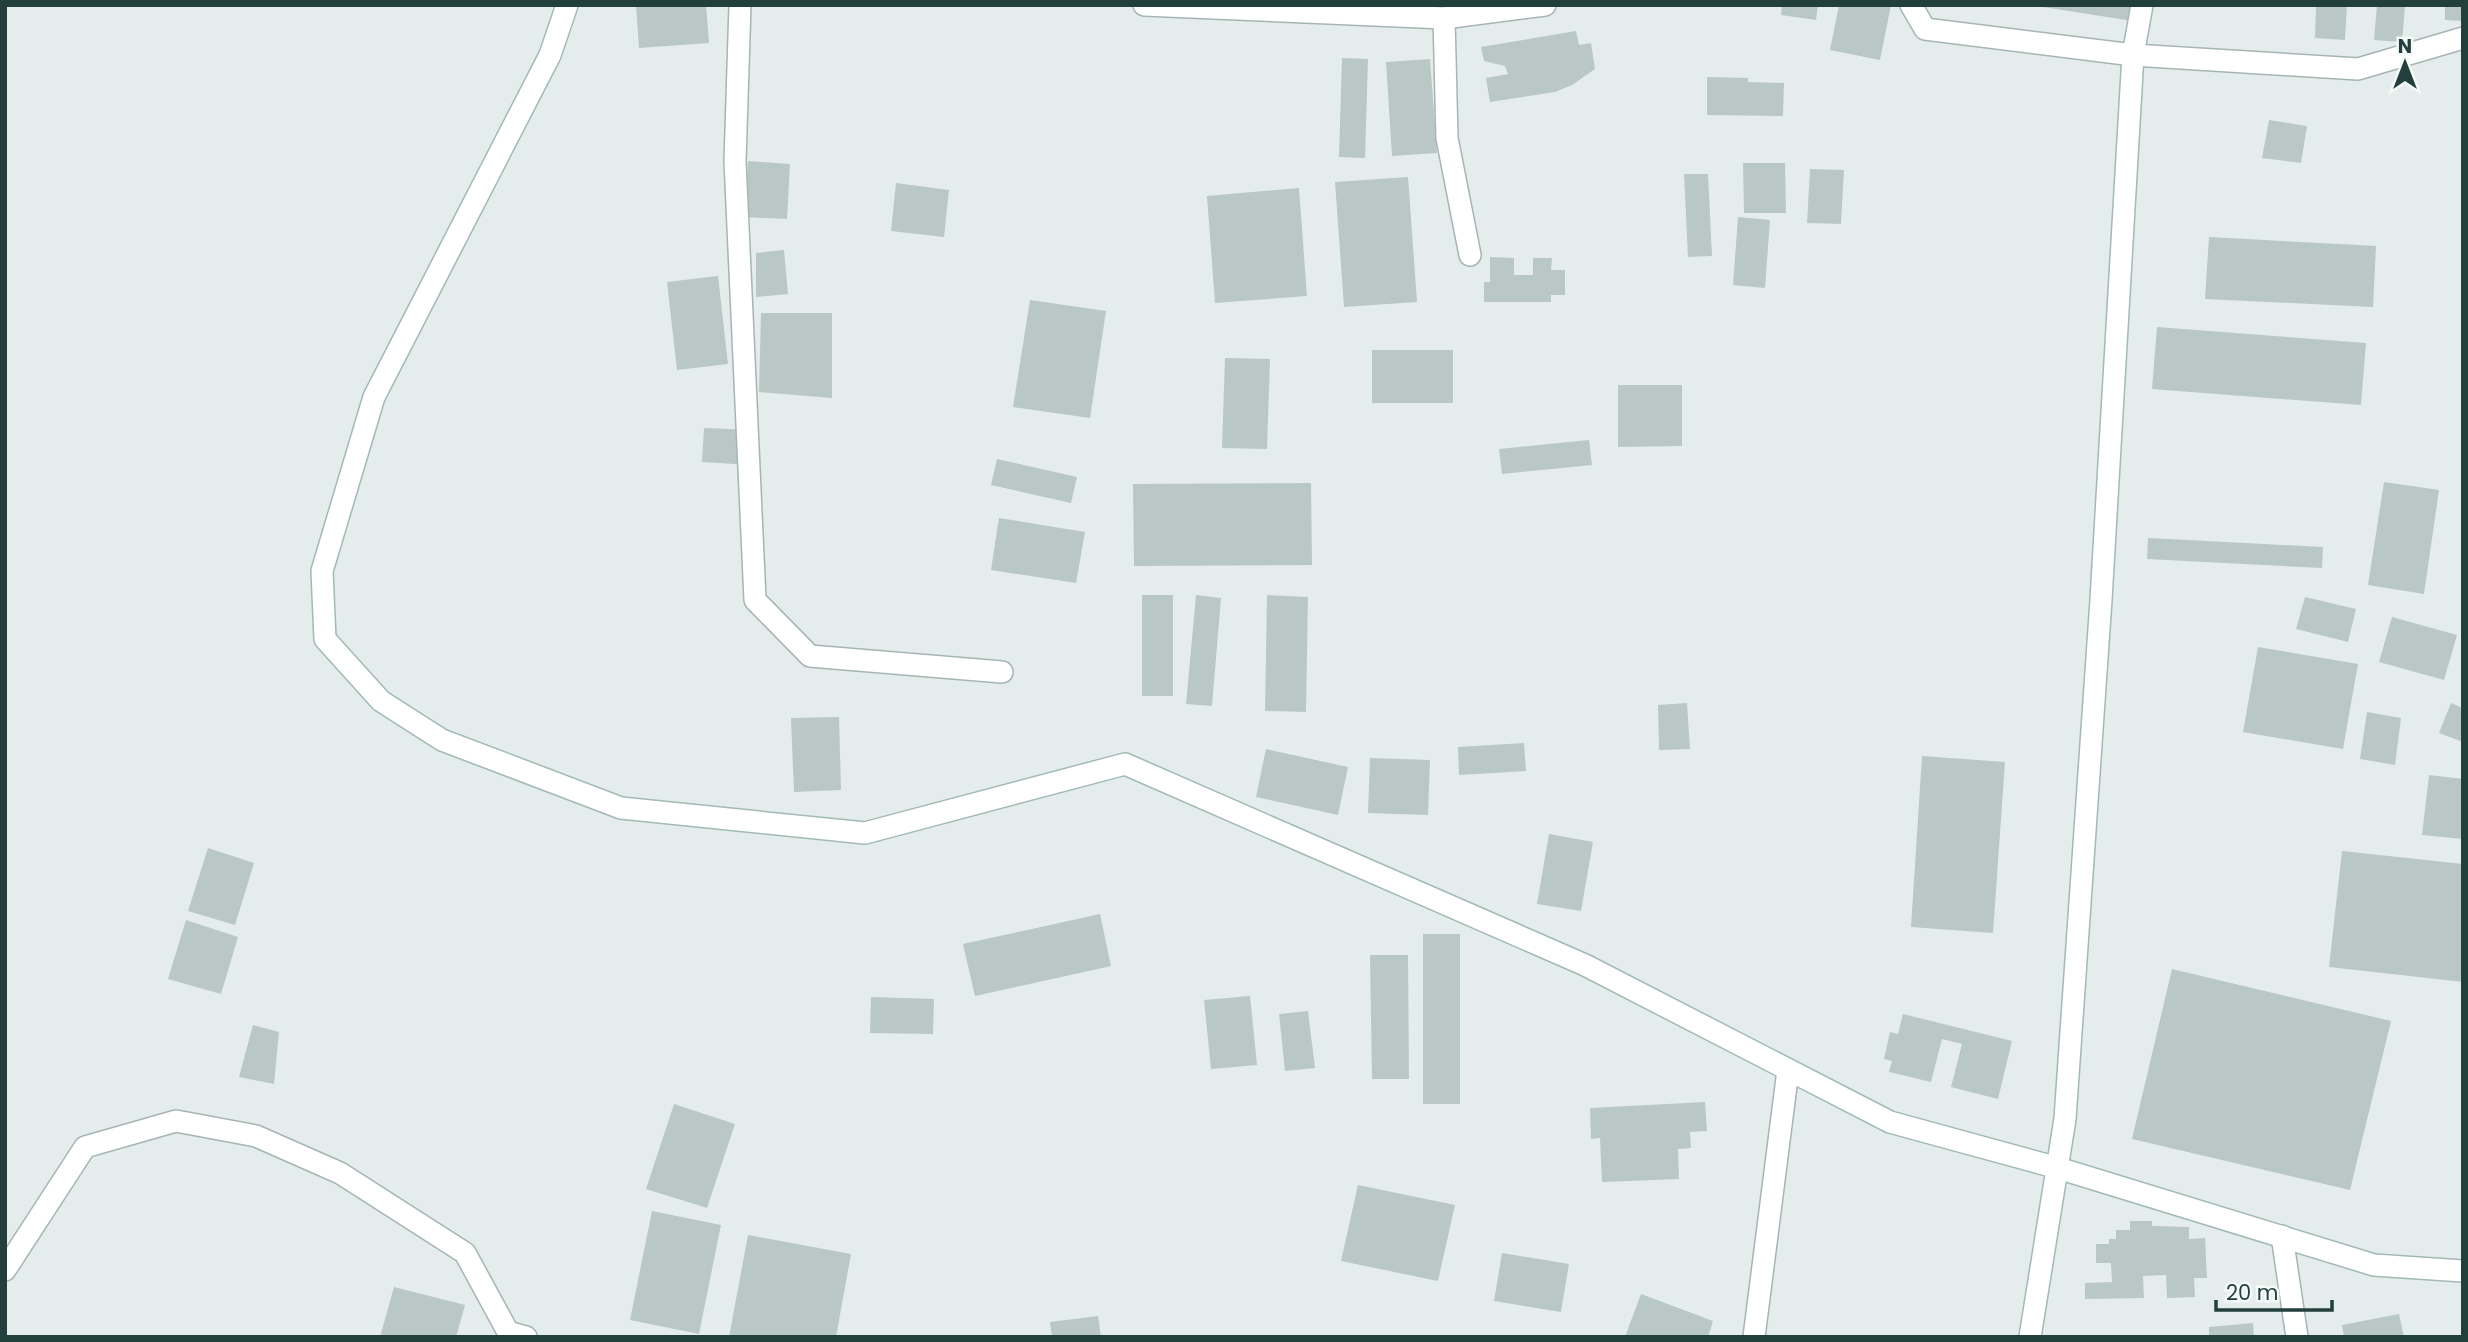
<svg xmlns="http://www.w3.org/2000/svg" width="2468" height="1342" viewBox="0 0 2468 1342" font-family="Poppins,sans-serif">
  <rect width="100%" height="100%" fill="#e4edeb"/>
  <g fill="#b9c8c5">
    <polygon points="636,5 706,5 709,43 639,48"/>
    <polygon points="1782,5 1818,5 1816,20 1781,15"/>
    <polygon points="1839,5 1891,5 1880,60 1830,50"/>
    <polygon points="2031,5 2141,5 2139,22"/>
    <polygon points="2316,5 2347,5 2345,40 2315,38"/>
    <polygon points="2377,5 2405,5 2402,42 2374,40"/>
    <polygon points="2445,5 2463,5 2463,21 2445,20"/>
    <polygon points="1576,31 1579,45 1591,43 1595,69 1572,85 1555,92 1490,102 1486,78 1508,74 1505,66 1484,61 1481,47"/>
    <polygon points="1342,58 1368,59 1365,158 1339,157"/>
    <polygon points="1430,59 1437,153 1392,156 1386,62"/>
    <polygon points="1707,77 1748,78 1748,82 1784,83 1783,116 1707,115"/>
    <polygon points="2269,120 2307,126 2301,163 2262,158"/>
    <polygon points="748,161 790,164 787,219 745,217"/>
    <polygon points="1743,163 1785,163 1786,213 1744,213"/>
    <polygon points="1810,169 1844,170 1841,224 1807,223"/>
    <polygon points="1684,174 1708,174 1712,256 1688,257"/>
    <polygon points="1408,177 1417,302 1344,307 1335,182"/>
    <polygon points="896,183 949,190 944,237 891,231"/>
    <polygon points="1299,188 1307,296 1215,303 1207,196"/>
    <polygon points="1738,217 1770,220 1765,288 1733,285"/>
    <polygon points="2209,237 2376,246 2373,307 2205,299"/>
    <polygon points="784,250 788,294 756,297 756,253"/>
    <polygon points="1490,257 1514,258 1514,275 1533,275 1533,258 1552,258 1551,270 1565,270 1565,295 1551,295 1551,302 1484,302 1484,282 1490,282"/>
    <polygon points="718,276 728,364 677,370 667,282"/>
    <polygon points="1030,300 1106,311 1090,418 1013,407"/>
    <polygon points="761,313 832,313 832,398 759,392"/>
    <polygon points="2157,327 2366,343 2361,405 2152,389"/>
    <rect x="1372" y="350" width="81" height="53"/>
    <polygon points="1225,358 1270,359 1267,449 1222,448"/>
    <polygon points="1618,385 1682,385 1682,446 1618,447"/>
    <polygon points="704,428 751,430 750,465 702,462"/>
    <polygon points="1589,440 1592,465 1502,474 1499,449"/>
    <polygon points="997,459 1077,477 1071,503 991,485"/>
    <polygon points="2384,482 2439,490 2424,594 2368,585"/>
    <polygon points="1311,483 1312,565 1134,566 1133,484"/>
    <polygon points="999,518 1085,532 1076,583 991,570"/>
    <polygon points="2148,538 2323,547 2322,568 2147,559"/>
    <rect x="1142" y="595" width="31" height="101"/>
    <polygon points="1196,595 1221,598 1212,706 1186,704"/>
    <polygon points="1267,595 1308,597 1306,712 1265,711"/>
    <polygon points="2305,597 2356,609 2348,642 2296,629"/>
    <polygon points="2392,617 2457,635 2444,680 2379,662"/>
    <polygon points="2258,647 2358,664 2343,749 2243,732"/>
    <polygon points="1687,703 1690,749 1659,750 1658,705"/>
    <polygon points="2451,703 2463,708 2463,742 2439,733"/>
    <polygon points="2367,712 2401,718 2395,765 2360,759"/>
    <polygon points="839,717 841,790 794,792 791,718"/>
    <polygon points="1524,743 1526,771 1459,775 1458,747"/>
    <polygon points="1266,749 1348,767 1338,815 1256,797"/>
    <polygon points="1922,756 2005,762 1993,933 1911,927"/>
    <polygon points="1370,758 1430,760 1428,815 1368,813"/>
    <polygon points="2429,775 2463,779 2463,839 2422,835"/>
    <polygon points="1549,834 1593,842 1581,911 1537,904"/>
    <polygon points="208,848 254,863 235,925 188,911"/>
    <polygon points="2342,851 2463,864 2463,982 2329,967"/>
    <polygon points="1100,914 1111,966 975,996 963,944"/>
    <polygon points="186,920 238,937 221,994 168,979"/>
    <rect x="1423" y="934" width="37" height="170"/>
    <polygon points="1370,955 1408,955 1409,1079 1372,1079"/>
    <polygon points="2172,969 2391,1021 2350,1190 2132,1139"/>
    <polygon points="1250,996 1257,1065 1211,1069 1204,1000"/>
    <polygon points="871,997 934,999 933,1034 870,1033"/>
    <polygon points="1308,1011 1315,1068 1285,1071 1279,1014"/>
    <polygon points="1903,1014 2012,1041 1998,1099 1951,1087 1962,1044 1942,1039 1931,1082 1889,1072 1892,1061 1884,1059 1890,1032 1898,1034"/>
    <polygon points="253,1025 279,1032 274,1084 239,1077"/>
    <polygon points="1705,1102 1707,1131 1690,1132 1691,1148 1678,1149 1679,1179 1602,1182 1600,1138 1591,1139 1590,1108"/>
    <polygon points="674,1104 735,1124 707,1208 646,1189"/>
    <polygon points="1358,1185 1455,1205 1438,1281 1341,1261"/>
    <polygon points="652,1211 721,1225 699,1334 630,1320"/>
    <polygon points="2130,1221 2152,1221 2152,1226 2189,1227 2189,1239 2205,1238 2207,1278 2194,1278 2195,1297 2167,1298 2166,1275 2143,1276 2144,1298 2085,1299 2085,1283 2112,1282 2111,1263 2096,1263 2096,1244 2109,1244 2109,1239 2116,1239 2116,1230 2130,1230"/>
    <polygon points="748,1235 851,1254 836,1337 729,1337"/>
    <polygon points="1502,1253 1569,1264 1561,1312 1494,1301"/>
    <polygon points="394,1287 465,1305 456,1337 380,1337"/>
    <polygon points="1641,1294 1713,1321 1708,1337 1625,1337"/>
    <polygon points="2399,1314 2404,1337 2344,1337 2342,1325"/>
    <polygon points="1098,1316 1101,1337 1052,1337 1050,1322"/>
    <polygon points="2253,1323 2254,1337 2209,1337 2209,1327"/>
  </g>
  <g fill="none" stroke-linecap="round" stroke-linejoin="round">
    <g stroke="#a6b5b4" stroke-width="24">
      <g id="street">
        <polyline points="740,5 735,161 755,600 810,656 1002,672"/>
        <polyline points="1144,5 1444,18 1545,5"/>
        <polyline points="1911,5 1925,29 2133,55 2358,69 2463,38"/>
        <polyline points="1444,18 1447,138 1470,255"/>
        <polyline points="2282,1236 2297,1337"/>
        <polyline points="5,1270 85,1147 176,1121 256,1136 340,1173 465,1253 508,1332 526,1337"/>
        <polyline points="1754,1337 1788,1070"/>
      </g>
    </g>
    <g stroke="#a2b9b6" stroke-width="24">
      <g id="secondary">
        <polyline points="567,5 550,55 374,397 322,571 325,639 381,701 442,740 621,808 865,833 1125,764 1585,965 1890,1122 2058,1168 2374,1265 2463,1271"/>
        <polyline points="2030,1337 2065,1119 2101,600 2133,55 2142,5"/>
      </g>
    </g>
    <use href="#street" stroke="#fff" stroke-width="21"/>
    <use href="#secondary" stroke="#fff" stroke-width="21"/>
  </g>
  <rect width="2468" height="1342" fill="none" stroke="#223f3e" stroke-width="14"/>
  <g transform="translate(2405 63)" stroke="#f4faf8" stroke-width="5" paint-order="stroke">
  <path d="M0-5L12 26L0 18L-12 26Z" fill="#223f3e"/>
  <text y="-10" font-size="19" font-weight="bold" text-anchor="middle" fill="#223f3e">N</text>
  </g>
  <path d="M2216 1300v10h116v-10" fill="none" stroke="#223f3e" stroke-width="3.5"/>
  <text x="2226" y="1300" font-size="21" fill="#223f3e" stroke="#f4faf8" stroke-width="5" paint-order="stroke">20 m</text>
</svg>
